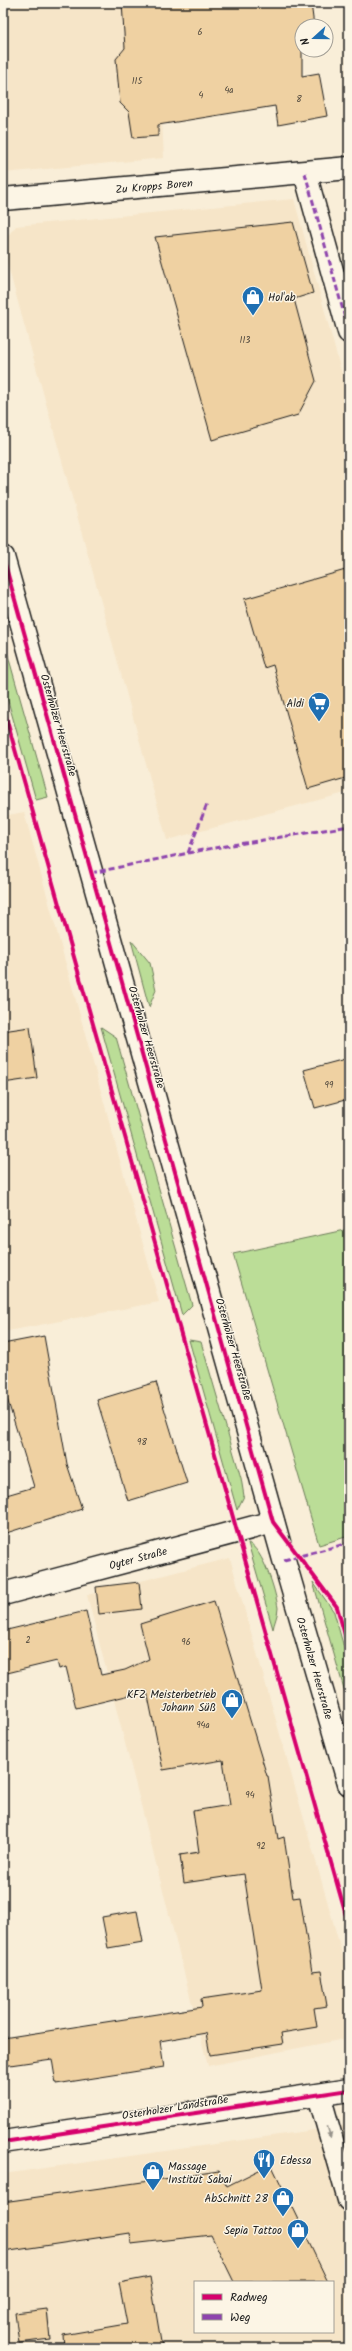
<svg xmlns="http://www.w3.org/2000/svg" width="352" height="2351" viewBox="0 0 352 2351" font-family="Kalam,sans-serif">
  <rect width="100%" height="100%" fill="#f9eed8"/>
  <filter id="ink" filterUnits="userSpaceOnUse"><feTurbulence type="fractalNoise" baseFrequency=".025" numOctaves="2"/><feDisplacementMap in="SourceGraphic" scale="8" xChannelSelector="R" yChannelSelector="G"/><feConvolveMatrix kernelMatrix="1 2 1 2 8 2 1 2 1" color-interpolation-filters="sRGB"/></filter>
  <g filter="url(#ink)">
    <g fill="#f6e5c8" fill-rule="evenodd">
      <polygon points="3,3 156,3 164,158 3,173"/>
      <polygon points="294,199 349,400 349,792 167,840 3,248 3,241 16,226"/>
      <polygon points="24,812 159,1302 3,1332 3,816"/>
      <polygon points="230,1558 349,1978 349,2038 208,2066 87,1595"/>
      <path d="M 349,2125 L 349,2348 L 3,2348 L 3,2174 ZM 195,2282 L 333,2282 L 333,2332 L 195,2332 Z"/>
    </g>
    <g fill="#bbdd97" stroke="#6c7c5a">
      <polygon points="3,638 48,797 36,800 3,683"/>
      <polygon points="131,940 150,963 156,990 149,1007"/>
      <polygon points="101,1027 116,1037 192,1305 182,1315"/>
      <polygon points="349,1229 349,1536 319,1545 233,1254"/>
      <polygon points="189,1340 201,1342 241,1478 244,1496 237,1510"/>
      <path d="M 248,1543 C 263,1549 276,1592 278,1608 C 278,1615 274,1623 273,1629 Z"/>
      <polygon points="313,1582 334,1612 349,1665 349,1706"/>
    </g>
    <g fill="#efd1a2" stroke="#1c1c1c">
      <polygon points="122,3 311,3 314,26 302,26 302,76 319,73 327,116 278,125 275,106 158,125 158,136 133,138 129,112 120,103 116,59 125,48"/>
      <polygon points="293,222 313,293 294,299 316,381 298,415 212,440 155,237"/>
      <polygon points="349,569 349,777 308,789 273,665 264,668 244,599"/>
      <polygon points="30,1027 37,1078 3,1083 3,1031"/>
      <polygon points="349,1058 349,1099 315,1108 304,1070"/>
      <polygon points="44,1336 67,1464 82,1509 3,1534 3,1496 34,1487 3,1385 3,1344"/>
      <polygon points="156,1382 187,1483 128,1501 97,1400"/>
      <polygon points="139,1582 142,1609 99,1614 96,1587"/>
      <polygon points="214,1601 267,1776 268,1776 278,1839 284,1837 293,1898 300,1897 312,1972 321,1971 327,2006 314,2008 317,2027 281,2033 283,2044 210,2055 206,2033 160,2041 164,2067 56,2084 52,2059 3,2066 3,2038 202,2007 201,1999 262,1990 244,1874 184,1883 180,1855 199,1852 193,1811 230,1805 223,1760 163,1770 147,1691 76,1708 66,1667 59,1669 57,1661 3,1674 3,1631 86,1611 101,1675 125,1670 149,1659 140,1624"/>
      <polygon points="137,1911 143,1942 108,1948 102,1917"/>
      <polygon points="271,2164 328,2282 234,2282 211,2235 131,2244 130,2233 3,2252 3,2202 219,2171 227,2186"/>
      <polygon points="150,2277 162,2348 64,2348 63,2335 127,2324 119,2283"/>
      <polygon points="47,2309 50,2339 19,2343 15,2313"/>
    </g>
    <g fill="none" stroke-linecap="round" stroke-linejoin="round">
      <g stroke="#1c1c1c" stroke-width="25">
        <g id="minor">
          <polyline points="305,173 349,332"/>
          <polyline points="3,199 349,168"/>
          <polyline points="3,1594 273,1522"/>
          <polyline points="319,2095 349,2200"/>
        </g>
      </g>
      <g stroke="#1c1c1c" stroke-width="25">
        <polyline id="secondary" points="3,2142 349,2090"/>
      </g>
      <g stroke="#1c1c1c" stroke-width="25">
        <polyline id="primary" points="3,557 284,1560 349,1784"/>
      </g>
      <use href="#minor" stroke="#fcf5e5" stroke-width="22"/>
      <use href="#secondary" stroke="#fcf5e5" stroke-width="22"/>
      <use href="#primary" stroke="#fcf5e5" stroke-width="22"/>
      <g stroke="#8e44ad" stroke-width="3" stroke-dasharray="6 3" stroke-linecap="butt">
        <polyline points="305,173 349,332"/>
        <polyline points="188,853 207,804"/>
        <polyline points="91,873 208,849 349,826"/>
        <polyline points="284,1560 349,1543"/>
      </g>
      <g stroke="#fcf5e5" stroke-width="6">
        <g id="cycleway">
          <polyline points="3,557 273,1522 337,1607 349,1649"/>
          <polyline points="3,707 349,1926"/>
          <polyline points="3,2142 349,2090"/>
        </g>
      </g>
      <use href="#cycleway" stroke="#d6006c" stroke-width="4"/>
    </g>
    <defs><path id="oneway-solid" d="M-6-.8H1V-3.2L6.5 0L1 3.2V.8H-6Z"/></defs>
    <use fill="#97938b" href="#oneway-solid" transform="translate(329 2132) rotate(74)"/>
  </g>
  <defs>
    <g id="shop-pin" transform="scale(1.15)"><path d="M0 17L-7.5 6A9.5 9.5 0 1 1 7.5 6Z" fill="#1f6fb2" stroke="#fcf5e5"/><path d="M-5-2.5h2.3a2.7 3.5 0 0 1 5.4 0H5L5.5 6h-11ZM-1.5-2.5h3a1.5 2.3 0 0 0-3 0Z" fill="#fff"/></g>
    <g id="supermarket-pin" transform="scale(1.15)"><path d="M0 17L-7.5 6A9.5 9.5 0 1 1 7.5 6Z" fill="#1f6fb2" stroke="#fcf5e5"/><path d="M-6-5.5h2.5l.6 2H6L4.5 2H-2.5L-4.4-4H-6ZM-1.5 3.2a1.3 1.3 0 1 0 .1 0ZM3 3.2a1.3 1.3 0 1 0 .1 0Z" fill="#fff"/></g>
    <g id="restaurant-pin" transform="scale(1.15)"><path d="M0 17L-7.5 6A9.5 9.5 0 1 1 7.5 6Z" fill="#1f6fb2" stroke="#fcf5e5"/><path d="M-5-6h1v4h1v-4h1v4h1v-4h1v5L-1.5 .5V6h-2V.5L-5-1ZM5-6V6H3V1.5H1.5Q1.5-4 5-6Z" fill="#fff"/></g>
  </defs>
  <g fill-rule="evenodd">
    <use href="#shop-pin" x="253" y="297"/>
    <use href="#supermarket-pin" x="319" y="703"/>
    <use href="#shop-pin" x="232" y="1700"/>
    <use href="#restaurant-pin" x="264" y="2160"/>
    <use href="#shop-pin" x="153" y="2172"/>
    <use href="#shop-pin" x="283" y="2198"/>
    <use href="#shop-pin" x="298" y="2230"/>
  </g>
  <g text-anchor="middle" stroke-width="3" stroke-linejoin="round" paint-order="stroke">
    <g font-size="9" fill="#51493e">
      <text x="200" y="35">6</text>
      <text x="137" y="84">115</text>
      <text x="229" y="93">4a</text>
      <text x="201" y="98">4</text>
      <text x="299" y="102">8</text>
      <text x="245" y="343">113</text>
      <text x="329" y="1088">99</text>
      <text x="142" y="1445">98</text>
      <text x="28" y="1643">2</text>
      <text x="186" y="1645">96</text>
      <text x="203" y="1728">94a</text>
      <text x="250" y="1798">94</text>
      <text x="261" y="1849">92</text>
    </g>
    <g font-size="11" fill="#1c1c1c" stroke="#fcf5e5">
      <text transform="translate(154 186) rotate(-5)" y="4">Zu Kropps Boren</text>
      <text transform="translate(59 725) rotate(74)" y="4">Osterholzer Heerstraße</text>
      <text transform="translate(147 1037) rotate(74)" y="4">Osterholzer Heerstraße</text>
      <text transform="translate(234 1349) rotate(74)" y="4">Osterholzer Heerstraße</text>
      <text transform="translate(138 1558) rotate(-15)" y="4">Oyter Straße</text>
      <text transform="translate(315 1668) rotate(74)" y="4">Osterholzer Heerstraße</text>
      <text transform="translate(175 2107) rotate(-9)" y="4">Osterholzer Landstraße</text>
    </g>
    <g font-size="11" fill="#1c1c1c" stroke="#fcf5e5" text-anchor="end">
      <text x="268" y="301" text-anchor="start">Hol'ab</text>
      <text x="304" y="707">Aldi</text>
      <text x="216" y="1698">KFZ Meisterbetrieb<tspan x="216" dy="13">Johann Süß</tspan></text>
      <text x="280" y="2164" text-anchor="start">Edessa</text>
      <text x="168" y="2170" text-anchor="start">Massage<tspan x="168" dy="13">Institut Sabai</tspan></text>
      <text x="268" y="2202">AbSchnitt 28</text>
      <text x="282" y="2234">Sepia Tattoo</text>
    </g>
  </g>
  <rect width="352" height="2351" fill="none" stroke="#fcf5e5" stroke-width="16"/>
  <rect x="8" y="8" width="336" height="2335" fill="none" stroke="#1c1c1c" stroke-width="1.5" filter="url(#ink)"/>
  <rect x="194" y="2281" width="140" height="52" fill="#fcf5e5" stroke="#a29e95"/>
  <rect x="202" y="2294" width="20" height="6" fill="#d6006c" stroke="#a29e95"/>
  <text x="230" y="2301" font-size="12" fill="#1c1c1c">Radweg</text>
  <rect x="202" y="2314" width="20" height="6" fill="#8e44ad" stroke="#a29e95"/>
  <text x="230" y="2321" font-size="12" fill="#1c1c1c">Weg</text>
  <g transform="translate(314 38) rotate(249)"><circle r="19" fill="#fcf5e5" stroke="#a29e95"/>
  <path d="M0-3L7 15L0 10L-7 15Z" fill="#1f6fb2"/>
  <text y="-6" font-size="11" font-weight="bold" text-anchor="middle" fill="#1c1c1c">N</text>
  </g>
</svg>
